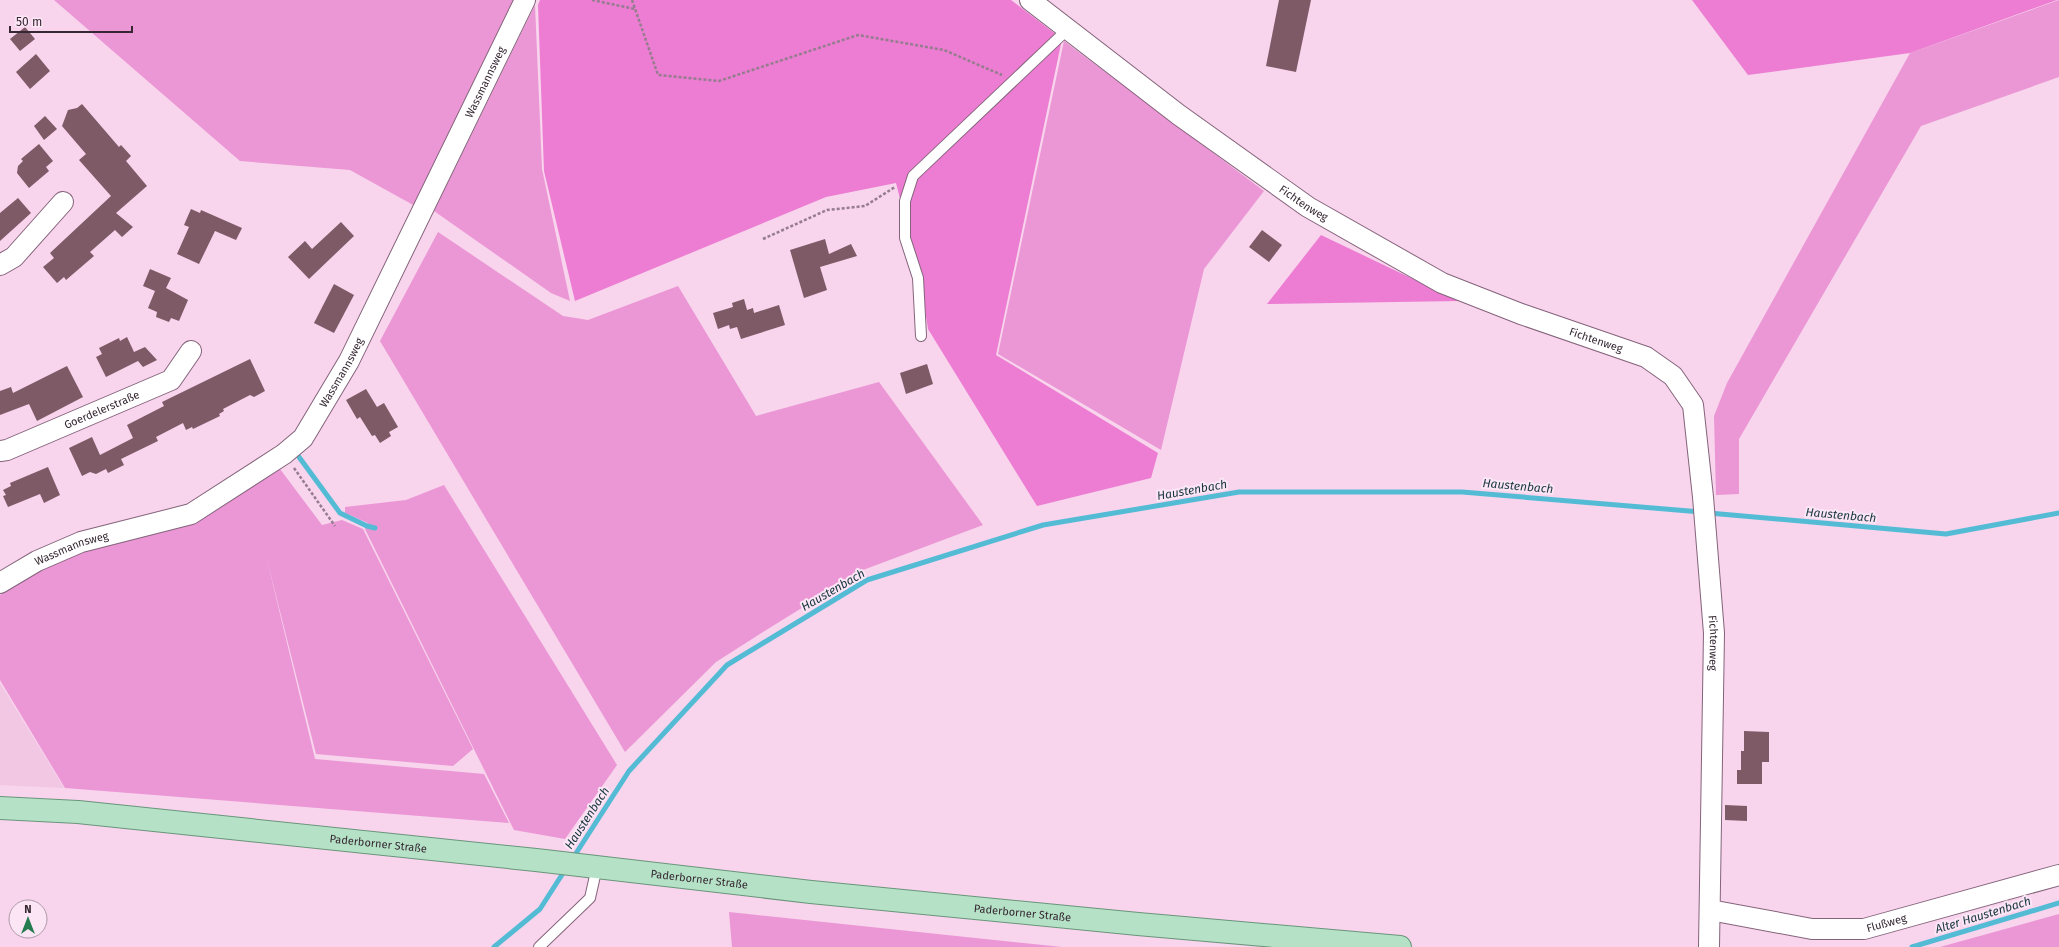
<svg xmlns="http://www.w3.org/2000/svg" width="2059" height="947" viewBox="0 0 2059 947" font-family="'Fira Sans',sans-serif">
  <rect width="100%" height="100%" fill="#f8d4ed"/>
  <polygon fill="#f1c7e4" points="0,683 64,788 0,785"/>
  <g fill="#eb96d5">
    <polygon points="54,0 514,0 415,206 350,170 240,161"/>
    <polygon points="2059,0 2059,77 1921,126 1739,439 1739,494 1716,495 1714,416 1727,383 1910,53"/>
    <polygon points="535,5 542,169 570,301 551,293 434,211"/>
    <polygon points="1064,41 1264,191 1204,269 1161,450 998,354"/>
    <polygon points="438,232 563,316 588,320 678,286 756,416 879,382 983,525 863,570 763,632 716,662 625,752 380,341"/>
    <polygon points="280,469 322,525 342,520 363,529 473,749 453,766 316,754 266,556 315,759 484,774 509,823 65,788 0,680 0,595 42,569 84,550 195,522"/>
    <polygon points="444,485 617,765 565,839 514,830 365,529 368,523 345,513 345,507 406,500"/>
    <polygon points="729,912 1062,947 732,947"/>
    <polygon points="2059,914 2059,947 1940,947"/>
  </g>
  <g fill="#ec7dd2">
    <polygon points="540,0 1011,0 1062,39 996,355 1158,453 1151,478 1037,506 928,329 920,277 896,183 826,197 575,301 544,171 538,5"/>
    <polygon points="1692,0 2057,0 1910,53 1748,75"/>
    <polygon points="1321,235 1459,301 1267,304"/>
  </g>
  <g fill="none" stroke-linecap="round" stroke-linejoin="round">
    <g stroke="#54bbd5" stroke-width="5">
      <polyline points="299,457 340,513 367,526 375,528"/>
      <polyline points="1709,513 1946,534 2059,513"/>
      <polyline points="573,858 629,771 727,665 867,580 1043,525 1239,492 1462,492 1701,512"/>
      <polyline points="494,947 540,909 565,870"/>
      <polyline points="1912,947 2059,903"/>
    </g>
  </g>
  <g fill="#7e5966">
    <polygon points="1279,0 1311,0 1296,72 1266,66"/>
    <polygon points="25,27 35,39 20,51 10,39"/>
    <polygon points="36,54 50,71 30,89 16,72"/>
    <polygon points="82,104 119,147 121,145 131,156 126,161 147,186 116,213 133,227 122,237 115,230 90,252 94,256 66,280 64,277 57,283 43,267 54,258 50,253 111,196 79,160 86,154 62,126 68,110 77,108"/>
    <polygon points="45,116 57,129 44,140 34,126"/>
    <polygon points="39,144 53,161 46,167 49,171 29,188 17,173 18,166 23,161 21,159"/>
    <polygon points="18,198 31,213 0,241 0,213"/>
    <polygon points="191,209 200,213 201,210 242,228 236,240 215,231 199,264 177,254 189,227 184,225"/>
    <polygon points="341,222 354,236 309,279 288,257 305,241 312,249"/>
    <polygon points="1262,230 1282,245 1269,262 1249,247"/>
    <polygon points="825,239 829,254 851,244 857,256 820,267 827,290 804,298 790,250"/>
    <polygon points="150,269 171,278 166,288 188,300 179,321 171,318 169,322 156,317 157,312 148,308 155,291 143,286"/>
    <polygon points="334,284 354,295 334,333 314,323"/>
    <polygon points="744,299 747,310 753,308 754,313 779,305 785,325 741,339 737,327 730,329 729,325 718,329 713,313 733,307 732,303"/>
    <polygon points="127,337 134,352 145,347 157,360 143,367 138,361 106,377 96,357 102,354 99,348 119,338 120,341"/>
    <polygon points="250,359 265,391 254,397 250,395 223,409 224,411 219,414 220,416 193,429 192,427 186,430 183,423 156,437 158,441 121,459 124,465 108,473 106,469 96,474 90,472 82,476 69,448 92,437 100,455 133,438 127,425 164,406 162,402"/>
    <polygon points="927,364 933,384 906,394 900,373"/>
    <polygon points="67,366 83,397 37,421 29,404 0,415 0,391 11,387 13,393"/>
    <polygon points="366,389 377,407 384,403 398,427 389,432 391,436 380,443 375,435 372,436 360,417 357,419 346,400"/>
    <polygon points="48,467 60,495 44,503 40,494 8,507 3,496 6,495 3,490 11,486 10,483"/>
    <polygon points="1744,731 1769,732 1769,762 1762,762 1762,784 1737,784 1737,770 1741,770 1741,751 1744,751"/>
    <polygon points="1725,805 1747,806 1747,821 1725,820"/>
  </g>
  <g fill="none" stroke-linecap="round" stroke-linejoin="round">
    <g stroke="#84647b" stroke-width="12">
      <g id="lane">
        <polyline points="921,336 918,278 905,238 905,201 913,176 1068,29"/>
        <polyline points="539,947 590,898 597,867"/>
      </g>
    </g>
    <g stroke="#84647b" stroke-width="22">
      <g id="street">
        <path id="s1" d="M 1030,0 L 1179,115 L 1308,207 L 1442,283 L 1521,314 L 1646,357 L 1673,376 L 1693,405 L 1703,497 L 1714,633 L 1709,947"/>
        <polyline points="0,265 14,257 63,202"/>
        <path id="s2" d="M 0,451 L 7,450 L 171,380 L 191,351"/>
        <path id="s3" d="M 0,583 L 37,561 L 81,542 L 191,514 L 284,454 L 303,438 L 349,361 L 525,0"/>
        <path id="s4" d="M 1710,910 L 1812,929 L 1864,929 L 2059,875"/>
      </g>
    </g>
    <g stroke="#69957b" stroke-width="24">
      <g id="primary">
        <path id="s5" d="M 0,808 L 78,812 L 536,860 L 811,892 L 1138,924 L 1400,947"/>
      </g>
    </g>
    <g stroke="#957c8e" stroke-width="2.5" stroke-dasharray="3 2" stroke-linecap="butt">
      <polyline points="592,0 635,9"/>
      <polyline points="632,0 658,75 719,81 858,35 944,50 1002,75"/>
      <polyline points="763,239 827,210 865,206 895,187"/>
      <polyline points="294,468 335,526"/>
    </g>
    <use href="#lane" stroke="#fff" stroke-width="10"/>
    <use href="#street" stroke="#fff" stroke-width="20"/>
    <use href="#primary" stroke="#b5e2c7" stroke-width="22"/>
  </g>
  <g text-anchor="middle" stroke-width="4" stroke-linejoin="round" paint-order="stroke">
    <g font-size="11" fill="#362832" stroke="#fce6f5">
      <text dy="4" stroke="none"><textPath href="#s3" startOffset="740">Wassmannsweg</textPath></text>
      <text dy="4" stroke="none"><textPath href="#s1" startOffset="341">Fichtenweg</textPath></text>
      <text dy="4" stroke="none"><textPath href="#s1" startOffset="665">Fichtenweg</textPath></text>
      <text dy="4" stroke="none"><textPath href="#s3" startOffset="416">Wassmannsweg</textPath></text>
      <text dy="4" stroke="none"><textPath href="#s2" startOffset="110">Goerdelerstraße</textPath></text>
      <text dy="4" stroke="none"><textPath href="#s3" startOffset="80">Wassmannsweg</textPath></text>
      <text dy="4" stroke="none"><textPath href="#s1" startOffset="1025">Fichtenweg</textPath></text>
      <text dy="4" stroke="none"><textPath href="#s5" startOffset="380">Paderborner Straße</textPath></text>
      <text dy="4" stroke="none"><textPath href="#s5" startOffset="703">Paderborner Straße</textPath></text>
      <text dy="4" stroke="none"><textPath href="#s5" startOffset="1028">Paderborner Straße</textPath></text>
      <text dy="4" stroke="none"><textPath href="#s4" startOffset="179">Flußweg</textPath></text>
    </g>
    <g font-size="12" font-style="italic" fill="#16353e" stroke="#fce6f5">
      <text transform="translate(1518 486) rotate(5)" y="4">Haustenbach</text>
      <text transform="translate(1192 490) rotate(-10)" y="4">Haustenbach</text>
      <text transform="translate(1841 515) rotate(5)" y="4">Haustenbach</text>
      <text transform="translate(833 590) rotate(-30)" y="4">Haustenbach</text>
      <text transform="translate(587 818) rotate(-57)" y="4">Haustenbach</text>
      <text transform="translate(1983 915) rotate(-17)" y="4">Alter Haustenbach</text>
    </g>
  </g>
  <g transform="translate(28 919)"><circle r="19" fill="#fce6f5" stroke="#ad9aa7"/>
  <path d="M0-3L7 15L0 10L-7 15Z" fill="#247c50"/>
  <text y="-6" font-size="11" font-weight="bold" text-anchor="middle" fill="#362832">N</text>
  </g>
  <path d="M10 26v6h122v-6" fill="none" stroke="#362832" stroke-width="2"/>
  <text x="16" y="26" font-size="12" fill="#362832" stroke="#fce6f5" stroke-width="3" paint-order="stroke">50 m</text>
</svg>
